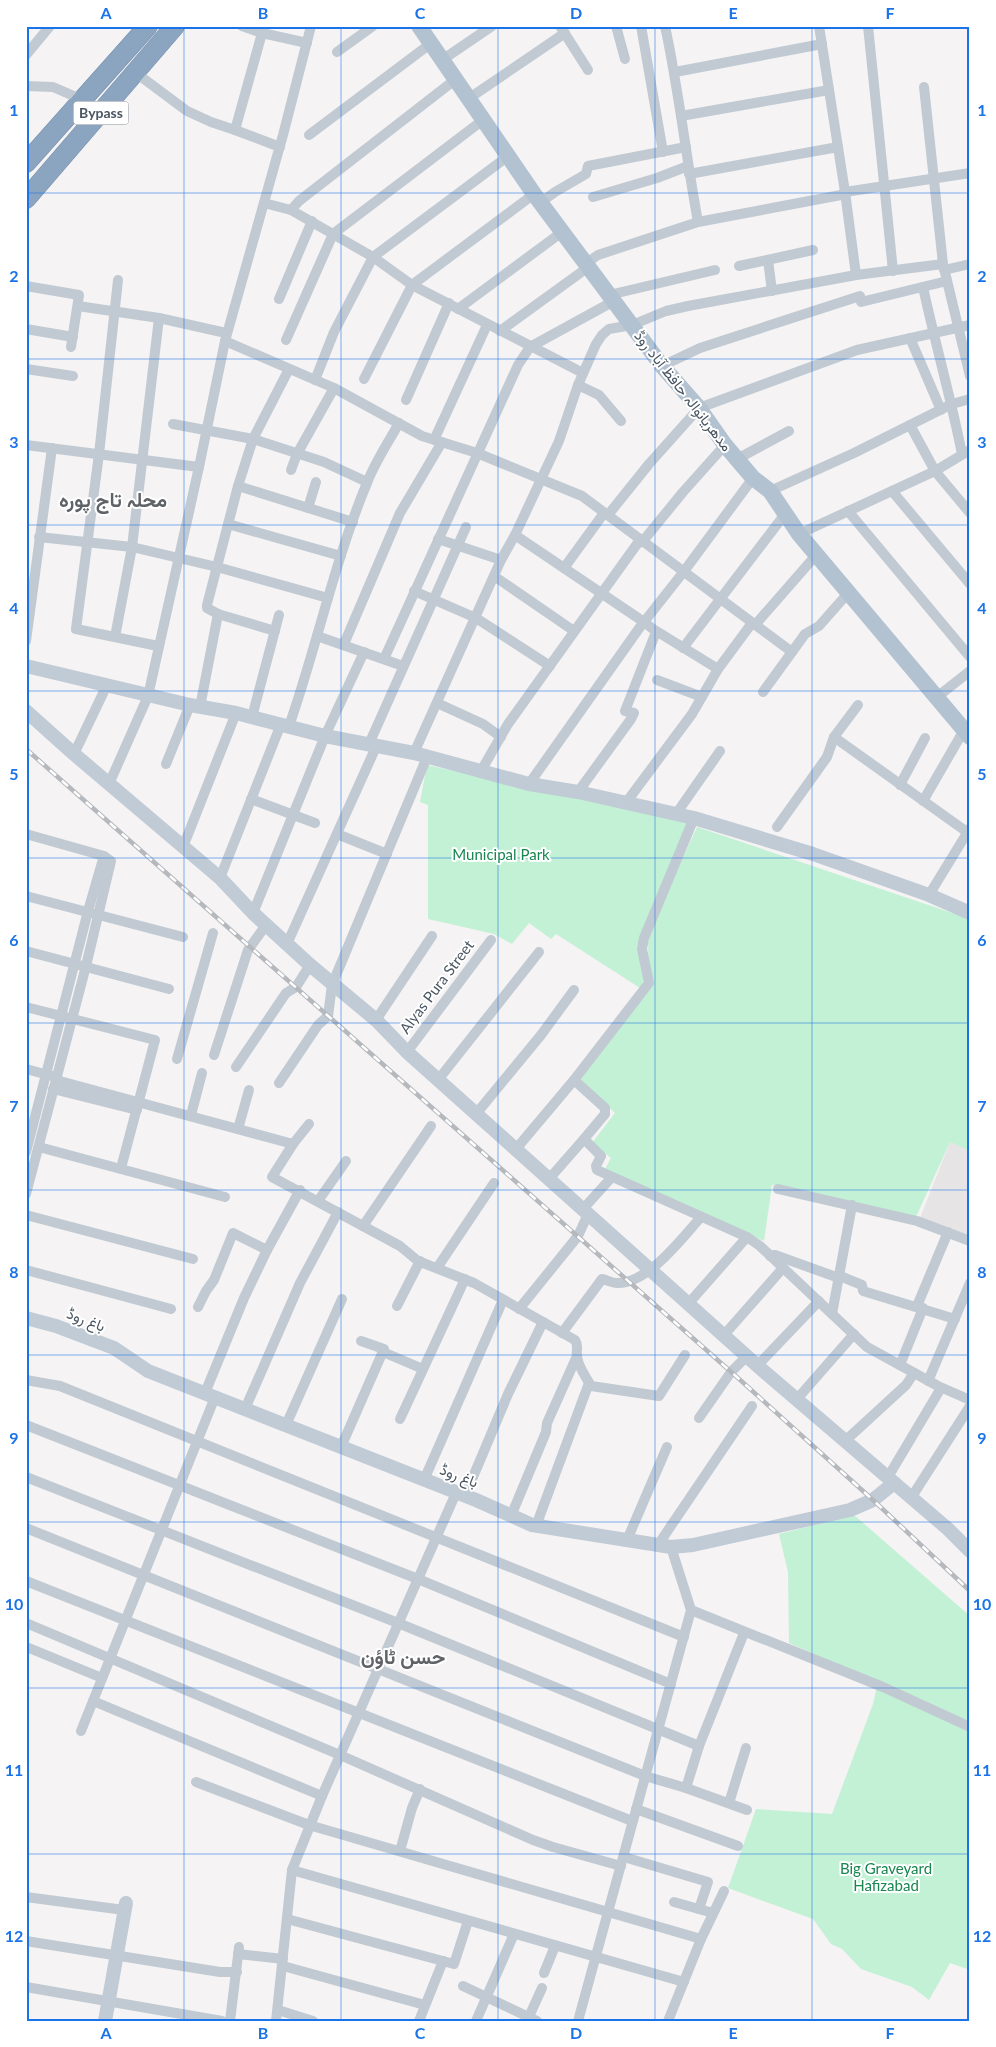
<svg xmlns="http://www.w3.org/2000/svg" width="996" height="2047" viewBox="0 0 996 2047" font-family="Lato,Vazirmatn,sans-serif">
  <rect width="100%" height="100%" fill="#f5f3f3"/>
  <polygon fill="#e6e4e5" points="950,1142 970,1151 970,1236 920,1218"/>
  <g fill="#c3f1d5">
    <path d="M 427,765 L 688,822 L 637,947 C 639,961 649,977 640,988 L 556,934 L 551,939 L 529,923 L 512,944 L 494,934 L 428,919 L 428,805 L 420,802 Z"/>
    <path d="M 697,827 L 970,919 L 970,1151 L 950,1142 L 916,1217 L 772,1185 L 764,1241 L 605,1169 L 611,1158 L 592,1143 L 615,1113 L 579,1080 L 653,986 C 649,966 646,949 650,929 Z"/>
    <polygon points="854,1515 970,1616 970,1970 950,1963 929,2000 912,1987 861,1969 842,1949 831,1944 813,1919 728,1888 756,1809 832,1814 873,1704 878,1682 789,1643 788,1572 779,1534"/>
  </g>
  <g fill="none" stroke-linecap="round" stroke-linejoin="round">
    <g stroke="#7690ad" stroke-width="20">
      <g id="highway">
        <polyline points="26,163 148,26"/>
        <polyline points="26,199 175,26"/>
      </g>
    </g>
    <g stroke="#c1cad2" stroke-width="10">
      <polyline points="242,26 262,33 307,43"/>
      <polyline points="264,26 235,130 280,147"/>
      <polyline points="560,26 588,70"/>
      <polyline points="616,26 625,59"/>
      <polyline points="641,26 663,152"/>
      <path d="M 665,26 C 679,91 686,157 698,222"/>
      <polyline points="819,26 845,192 856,275"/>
      <polyline points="868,26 893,271"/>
      <polyline points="337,52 373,26"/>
      <polyline points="26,55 50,26"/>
      <polyline points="442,60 492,26"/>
      <polyline points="675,72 822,44"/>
      <polyline points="136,73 187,111 211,122 235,130"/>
      <polyline points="26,86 53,87 83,100"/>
      <polyline points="924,87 943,264 970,376"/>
      <polyline points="468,99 565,33"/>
      <polyline points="681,116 829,90"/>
      <polyline points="309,135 430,44"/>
      <polyline points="689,174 838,147"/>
      <polyline points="593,197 657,178 688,166"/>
      <polyline points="264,203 291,210 373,257 412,285 583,373"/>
      <polyline points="540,203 555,192 586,174 588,166 686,147"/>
      <polyline points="291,210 299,201 456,79"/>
      <polyline points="768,260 772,291"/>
      <polyline points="585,264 598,255 698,222 841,195 845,192 970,173"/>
      <polyline points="739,266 813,250"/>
      <polyline points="944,270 970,264"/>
      <polyline points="118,280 99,454 76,629 158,646"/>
      <polyline points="26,286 79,295 71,347"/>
      <path d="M 923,287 C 935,343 951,398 962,454"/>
      <polyline points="609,295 715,270"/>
      <polyline points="279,299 312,221"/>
      <polyline points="78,306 159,318 226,333"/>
      <polyline points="458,309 562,232"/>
      <polyline points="26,329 73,337"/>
      <polyline points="500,331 587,268"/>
      <polyline points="910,338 941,410"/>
      <polyline points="286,340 333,234 483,120"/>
      <polyline points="225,341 334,388 422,436 477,453 582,496 792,652"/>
      <polyline points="662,366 700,348 860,296 861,302 947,281"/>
      <polyline points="26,369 73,376"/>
      <polyline points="364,379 412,285 534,194"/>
      <polyline points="315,380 334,332 373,257 507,157"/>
      <polyline points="578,385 599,395 621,421"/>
      <polyline points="406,400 449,303"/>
      <polyline points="173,424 253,439 324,462 367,482"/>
      <polyline points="910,425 935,471 970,513"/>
      <polyline points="434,440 487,325"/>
      <polyline points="26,445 199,467"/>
      <polyline points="737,459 789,431"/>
      <polyline points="291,470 297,454 334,388"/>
      <polyline points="238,486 353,522"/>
      <polyline points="770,491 854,453 952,404 970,399"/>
      <polyline points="892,491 970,584"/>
      <polyline points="308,508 316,482"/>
      <polyline points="848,511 970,657"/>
      <polyline points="608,515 649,464 699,408 857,350 970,325"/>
      <polyline points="228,524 341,556"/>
      <polyline points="799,534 935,471 970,450"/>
      <polyline points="515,535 644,622 653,629 718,669"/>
      <polyline points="39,537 132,547 217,567 328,598"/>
      <polyline points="438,539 501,560"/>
      <polyline points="564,568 604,513"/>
      <polyline points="494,576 574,631"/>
      <polyline points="414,591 476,618 550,666"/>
      <polyline points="218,614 275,631"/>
      <polyline points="755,625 817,554"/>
      <polyline points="317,636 403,666"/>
      <polyline points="115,637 132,547 159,318"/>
      <polyline points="26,641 52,448"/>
      <polyline points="344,644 400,513 442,442"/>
      <polyline points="683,648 785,514"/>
      <polyline points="384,659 518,365 530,347 614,301"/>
      <polyline points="657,680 702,697"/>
      <polyline points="763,692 805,634 819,626 849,592"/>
      <polyline points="937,697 970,671"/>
      <polyline points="437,703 483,724 501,737"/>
      <polyline points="200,707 218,614 207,608 207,605 238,486 253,439 289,369"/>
      <polyline points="252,717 279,615"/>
      <path d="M 289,726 C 317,646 334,562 367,483 C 375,462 388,443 399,423"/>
      <polyline points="834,737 967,832"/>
      <polyline points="369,744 466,527"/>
      <polyline points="414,753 501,560 515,535 559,441 578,385 596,344 602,335 609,329 632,325 666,311 688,306 856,275 943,264"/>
      <polyline points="74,754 107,685"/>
      <polyline points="166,764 190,705"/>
      <polyline points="481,771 508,724 637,544 643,541 683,492 725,445"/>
      <polyline points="109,784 148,696 199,467 225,341 283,135 311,26"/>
      <polyline points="529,784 640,627 685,570 753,478"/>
      <polyline points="900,785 925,738"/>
      <polyline points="578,792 631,719 634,713 625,711 656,632"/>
      <polyline points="251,799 315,823"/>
      <polyline points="923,801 964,730"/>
      <polyline points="625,804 692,714 718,669 752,623"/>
      <polyline points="676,814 720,751"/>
      <polyline points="777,827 827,757 834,737 858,705"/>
      <polyline points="26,834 104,856 111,861 86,966 26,1194"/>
      <polyline points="337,834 387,854"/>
      <polyline points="183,847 236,713"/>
      <polyline points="220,878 281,724"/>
      <polyline points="929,895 970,828"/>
      <polyline points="26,896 183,937"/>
      <polyline points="253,913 325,736 364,652"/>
      <polyline points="287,944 376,747"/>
      <polyline points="26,951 169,989"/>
      <polyline points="26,1007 155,1040 121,1168"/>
      <polyline points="376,1020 432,936"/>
      <polyline points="407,1052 491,940"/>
      <polyline points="214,1055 248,950 266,925"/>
      <polyline points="177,1059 213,933"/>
      <polyline points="236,1067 286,993 296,987 310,965"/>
      <polyline points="26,1069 52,1076"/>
      <polyline points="56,1080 293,1144"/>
      <polyline points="438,1080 539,952"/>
      <polyline points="574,1080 605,1108 605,1114 584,1139 601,1156 596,1166 597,1170 747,1237 760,1246 867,1347 938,1386 970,1400"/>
      <polyline points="279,1083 318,1025 328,1016 332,985 427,757"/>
      <polyline points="53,1089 137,1110"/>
      <polyline points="476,1114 541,1035 574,990"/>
      <polyline points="191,1115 202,1073"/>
      <path d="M 309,1124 L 293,1144 L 272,1177 L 400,1246 L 418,1261 L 474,1283 L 575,1340 C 579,1346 576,1349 577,1356 C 578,1367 586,1377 591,1386 L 659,1396 L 685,1355"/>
      <polyline points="238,1129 249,1090"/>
      <polyline points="39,1147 225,1197"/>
      <polyline points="516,1149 574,1080 649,983 642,949 644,938 694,818"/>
      <polyline points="26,1152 88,911 104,856"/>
      <polyline points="549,1179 584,1139"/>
      <polyline points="778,1189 917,1221 970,1241"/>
      <polyline points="318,1201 346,1161"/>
      <polyline points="583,1209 612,1177"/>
      <polyline points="26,1215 193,1259"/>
      <polyline points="363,1226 431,1126"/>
      <polyline points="770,1256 775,1255 839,1278"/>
      <polyline points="437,1268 494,1183"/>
      <polyline points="26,1270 171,1309"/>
      <polyline points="840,1276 862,1285 863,1291 955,1319"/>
      <polyline points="689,1303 747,1237"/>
      <polyline points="397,1306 420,1261"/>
      <polyline points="917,1306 948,1232"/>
      <polyline points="198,1307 206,1291 214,1280 233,1233 267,1250"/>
      <polyline points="519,1309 578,1236 588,1214"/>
      <polyline points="832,1314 852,1205"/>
      <path d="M 562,1333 L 602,1279 C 607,1280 612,1283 617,1283 C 648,1284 682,1238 701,1217"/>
      <polyline points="724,1335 783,1268"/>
      <polyline points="383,1352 423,1369"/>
      <polyline points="758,1365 819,1301"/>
      <polyline points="900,1365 923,1308"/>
      <polyline points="26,1380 60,1386 684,1637"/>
      <polyline points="928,1381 970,1283"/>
      <polyline points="205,1393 244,1298 267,1250 300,1190"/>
      <polyline points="797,1399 854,1334"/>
      <polyline points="245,1409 300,1283 338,1212"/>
      <polyline points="699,1418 731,1372 747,1356"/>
      <polyline points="400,1419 465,1279"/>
      <polyline points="26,1425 418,1579 671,1684"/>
      <polyline points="286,1425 342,1299"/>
      <polyline points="845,1441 906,1385 914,1373"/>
      <polyline points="341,1447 384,1349 361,1341"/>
      <polyline points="26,1477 398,1623 699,1746"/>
      <polyline points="888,1477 941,1388"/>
      <polyline points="424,1480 503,1300"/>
      <polyline points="465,1496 508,1394 543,1322"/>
      <polyline points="911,1498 970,1406"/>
      <polyline points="511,1516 546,1432 547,1423 577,1356"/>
      <polyline points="536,1526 589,1383"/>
      <polyline points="26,1528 645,1776 686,1788 747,1810"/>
      <polyline points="627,1540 667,1447"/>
      <polyline points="658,1545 752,1406"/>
      <polyline points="26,1581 632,1821"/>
      <polyline points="691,1610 883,1687 970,1727"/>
      <polyline points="26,1623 340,1755 533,1840 553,1847 621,1866"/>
      <polyline points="29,1648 102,1678"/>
      <polyline points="93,1701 322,1796"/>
      <polyline points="81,1731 215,1397"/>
      <polyline points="196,1782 309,1825 701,1939"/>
      <polyline points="686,1788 699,1746 744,1633"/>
      <polyline points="729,1803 746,1748"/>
      <polyline points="636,1809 738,1846"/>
      <polyline points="400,1851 412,1808 420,1789"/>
      <polyline points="624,1857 708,1882 699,1909"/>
      <polyline points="292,1870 684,1982"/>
      <polyline points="26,1897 124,1910"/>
      <polyline points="674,1902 713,1913"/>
      <polyline points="287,1919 454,1964 468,1921"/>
      <polyline points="26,1941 220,1972 237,1972"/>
      <polyline points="238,1954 283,1959"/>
      <polyline points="283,1966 425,2005"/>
      <polyline points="544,1973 555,1946"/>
      <polyline points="463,1986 537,2021"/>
      <polyline points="26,1987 222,2021"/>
      <polyline points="278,2010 313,2021"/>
      <polyline points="230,2021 239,1947"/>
      <polyline points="276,2021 292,1870 322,1796 456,1493"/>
      <polyline points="419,2021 443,1961"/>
      <polyline points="476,2021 514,1934"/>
      <polyline points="527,2021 542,1988"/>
      <polyline points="578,2021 691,1610 671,1547"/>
      <polyline points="668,2021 701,1939 724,1891"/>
    </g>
    <g stroke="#c1cbd6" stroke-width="14">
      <polyline points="26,666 190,705 236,713 325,736 414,753 529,784 578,792 694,818 813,854 929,895 970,913"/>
      <polyline points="26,711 74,754 220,878 253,913 310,965 376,1020 407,1052 760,1368 948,1529 970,1551"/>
      <polyline points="26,1318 56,1326 114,1348 148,1371 476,1500 532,1525 671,1547 693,1545 850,1510 873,1500 894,1483"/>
      <polyline points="105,2021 126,1903"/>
    </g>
    <polyline stroke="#b3c2d1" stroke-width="16" points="419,26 534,194 662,366 699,408 725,445 753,478 770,491 799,534 970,737"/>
    <use href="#highway" stroke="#8ba5c1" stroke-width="19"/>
    <g stroke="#b5b8bd" stroke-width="4.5">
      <polyline id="rail" points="26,749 738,1378 873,1500 970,1591"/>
    </g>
    <use href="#rail" stroke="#fff" stroke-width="2.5" stroke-dasharray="8" stroke-linecap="butt"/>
  </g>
  <path fill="none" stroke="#1a73e8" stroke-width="1" stroke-opacity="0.55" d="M 184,26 L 184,2021M 341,26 L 341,2021M 498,26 L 498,2021M 655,26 L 655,2021M 812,26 L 812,2021M 26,193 L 970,193M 26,359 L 970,359M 26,525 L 970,525M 26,691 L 970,691M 26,858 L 970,858M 26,1023 L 970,1023M 26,1190 L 970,1190M 26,1355 L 970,1355M 26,1522 L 970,1522M 26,1688 L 970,1688M 26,1854 L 970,1854"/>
  <g text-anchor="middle" stroke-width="4" stroke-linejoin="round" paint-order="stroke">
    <rect fill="#fff" stroke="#808990" stroke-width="1" x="73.5" y="101.5" width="55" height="23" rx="4"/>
    <g font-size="14" font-weight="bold" fill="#4a5661">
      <text x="101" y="118">Bypass</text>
    </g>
    <g font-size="15" fill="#4a5661" stroke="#fff">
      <text transform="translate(683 391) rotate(52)" y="5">مدھریانوالہ حافظ آباد روڈ</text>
      <text transform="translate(437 987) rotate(-53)" y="5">Alyas Pura Street</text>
      <text transform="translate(86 1320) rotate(21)" y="5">باغ روڈ</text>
      <text transform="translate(459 1476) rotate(21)" y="5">باغ روڈ</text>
    </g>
    <g font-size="15" fill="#17864f" stroke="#fff">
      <text x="501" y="860">Municipal Park</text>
      <text x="886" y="1874">Big Graveyard<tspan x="886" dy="17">Hafizabad</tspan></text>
    </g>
    <g font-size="20" font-weight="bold" fill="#5f6368" stroke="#fff">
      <text x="113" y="507">محلہ تاج پورہ</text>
      <text x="403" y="1664">حسن ٹاؤن</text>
    </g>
  </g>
  <rect width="996" height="2047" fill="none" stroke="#ffffff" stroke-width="55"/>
  <rect x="28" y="28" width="940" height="1992" fill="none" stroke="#1a73e8" stroke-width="2"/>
  <g font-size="16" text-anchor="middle" font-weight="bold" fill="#1a73e8">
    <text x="106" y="19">A</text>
    <text x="263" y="19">B</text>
    <text x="420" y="19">C</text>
    <text x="576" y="19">D</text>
    <text x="733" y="19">E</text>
    <text x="890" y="19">F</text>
    <text x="14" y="116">1</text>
    <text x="982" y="116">1</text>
    <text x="14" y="282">2</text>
    <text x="982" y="282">2</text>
    <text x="14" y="448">3</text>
    <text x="982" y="448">3</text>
    <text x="14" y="614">4</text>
    <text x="982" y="614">4</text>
    <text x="14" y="780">5</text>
    <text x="982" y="780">5</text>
    <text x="14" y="946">6</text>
    <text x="982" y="946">6</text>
    <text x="14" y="1112">7</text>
    <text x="982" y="1112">7</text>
    <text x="14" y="1278">8</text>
    <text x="982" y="1278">8</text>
    <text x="14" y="1444">9</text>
    <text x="982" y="1444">9</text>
    <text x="14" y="1610">10</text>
    <text x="982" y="1610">10</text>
    <text x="14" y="1776">11</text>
    <text x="982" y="1776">11</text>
    <text x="14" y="1942">12</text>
    <text x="982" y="1942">12</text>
    <text x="106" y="2039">A</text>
    <text x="263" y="2039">B</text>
    <text x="420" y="2039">C</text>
    <text x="576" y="2039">D</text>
    <text x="733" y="2039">E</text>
    <text x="890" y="2039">F</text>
  </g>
</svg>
